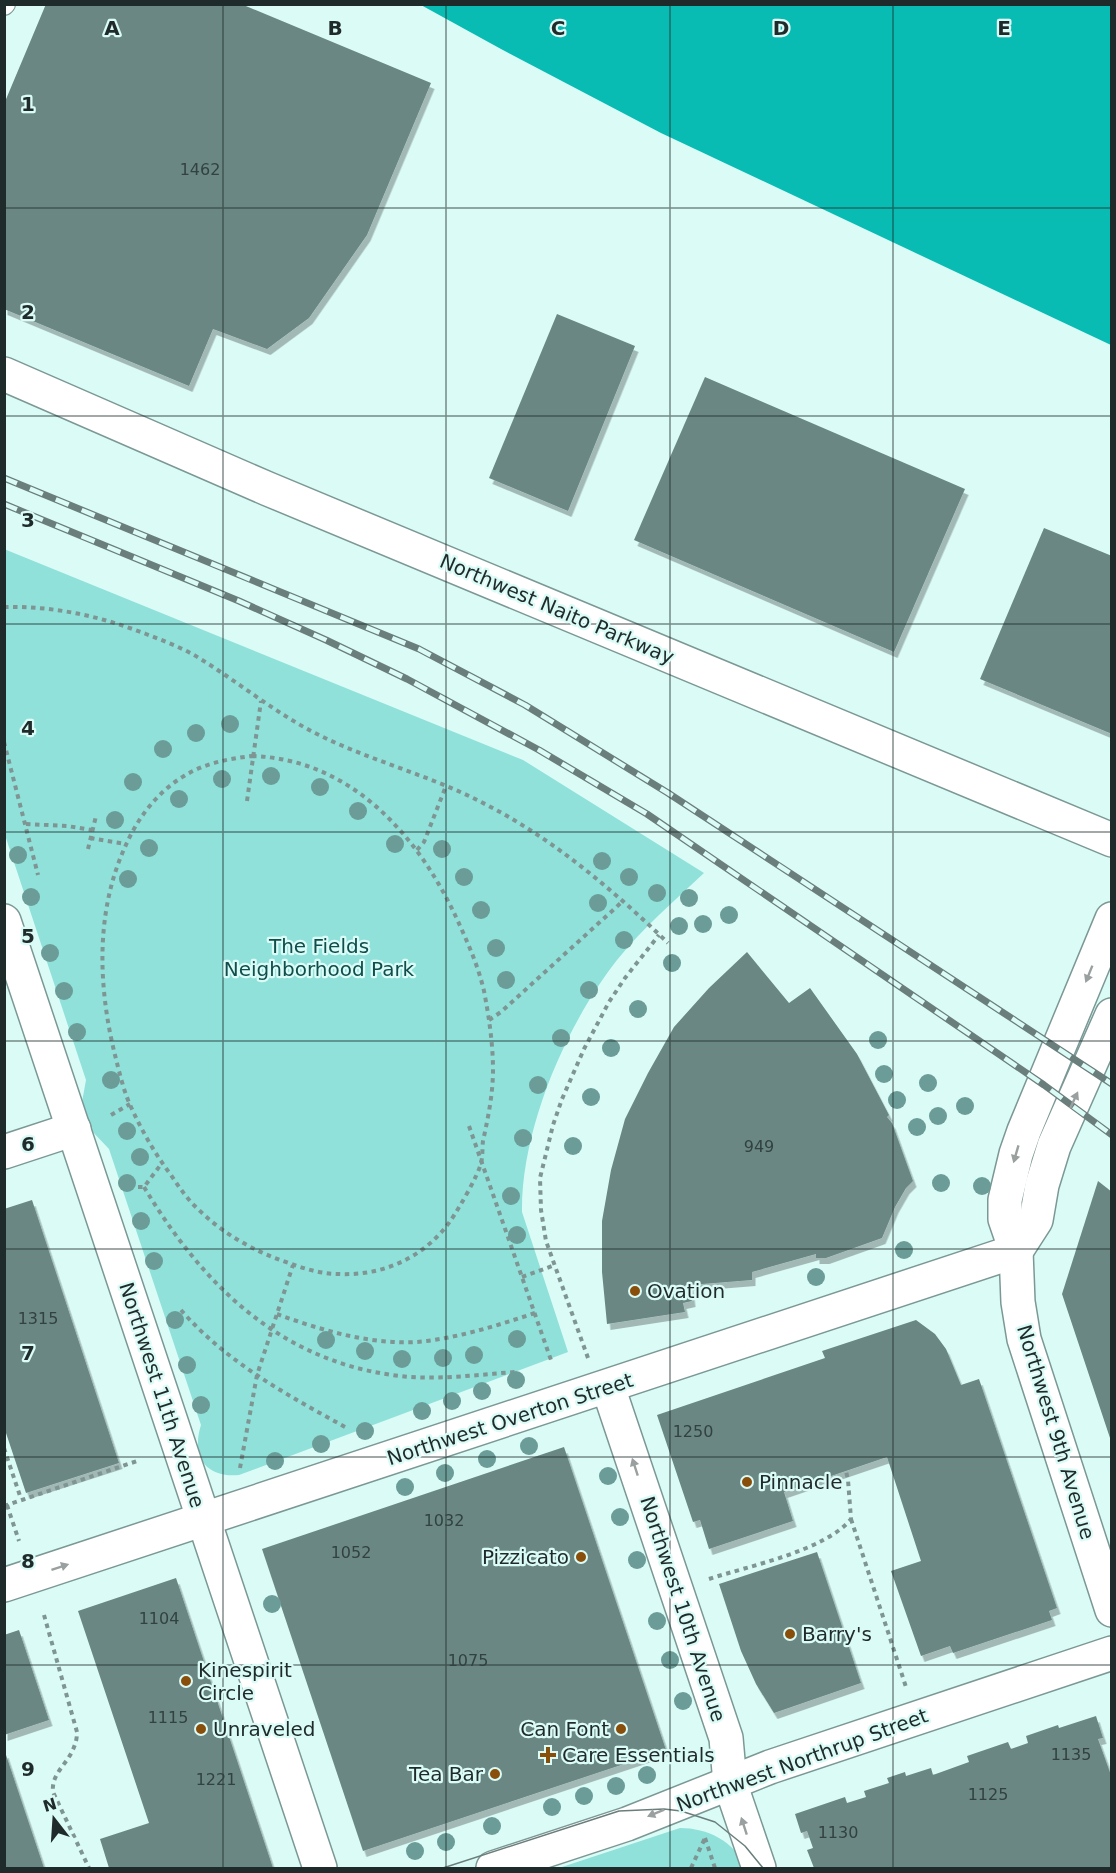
<svg xmlns="http://www.w3.org/2000/svg" width="1116" height="1873" viewBox="0 0 1116 1873" font-family="'DejaVu Sans',sans-serif">
  <defs>
    <filter id="shadow"><feDropShadow dx="3.5" dy="6" stdDeviation="0" flood-color="#0004"/></filter>
  </defs>
  <rect width="100%" height="100%" fill="#dbfbf7"/>
  <g fill="#8fe1da">
    <path d="M 4,549 L 523,760 L 704,873 C 674,901 643,928 617,960 C 566,1025 521,1129 522,1212 L 568,1352 L 239,1475 C 206,1478 191,1457 201,1425 L 109,1149 L 91,1130 L 82,1102 L 86,1080 L 5,835 Z"/>
    <path d="M 680,1828 C 707,1828 735,1841 745,1868 L 559,1868 Z"/>
  </g>
  <polygon fill="#08bbb3" points="421,5 1111,5 1111,345 661,133 501,49"/>
  <g fill="#6b8784" filter="url(#shadow)">
    <polygon points="46,4 241,4 431,83 367,235 309,318 267,349 213,329 189,386 4,309 4,104"/>
    <polygon points="557,314 635,346 568,511 489,478"/>
    <polygon points="705,377 965,489 894,652 634,540"/>
    <polygon points="1044,528 1112,556 1112,734 980,679"/>
    <polygon points="747,952 789,1003 810,988 857,1054 889,1115 887,1117 892,1123 913,1181 906,1188 895,1207 882,1238 826,1258 816,1258 816,1254 752,1272 752,1280 690,1285 692,1301 683,1303 685,1312 607,1324 602,1272 602,1221 611,1170 625,1119 648,1073 674,1027 709,988"/>
    <polygon points="1098,1181 1112,1192 1111,1441 1062,1294"/>
    <polygon points="32,1200 119,1463 26,1493 4,1427 4,1209"/>
    <polygon points="916,1320 935,1334 946,1349 961,1385 979,1379 1057,1608 1049,1611 1052,1620 953,1653 950,1646 921,1656 891,1571 921,1561 887,1457 784,1492 793,1521 709,1549 700,1520 693,1522 657,1415 825,1358 822,1351"/>
    <polygon points="564,1447 666,1750 363,1851 262,1549"/>
    <polygon points="817,1552 861,1683 774,1713 756,1684 741,1651 719,1584"/>
    <polygon points="176,1578 273,1868 109,1868 100,1839 149,1823 78,1611"/>
    <polygon points="19,1630 49,1720 4,1735 4,1635"/>
    <polygon points="1096,1716 1103,1738 1098,1739 1112,1778 1112,1868 814,1868 807,1850 813,1848 807,1831 801,1833 795,1814 845,1797 847,1803 866,1797 864,1791 889,1783 887,1778 905,1772 906,1776 931,1768 933,1775 969,1762 967,1756 1008,1742 1011,1749 1028,1743 1026,1736 1058,1725 1059,1728"/>
    <polygon points="4,1752 5,1752 44,1868 4,1868"/>
  </g>
  <g fill="none" stroke-linecap="round" stroke-linejoin="round">
    <g stroke="#7b9895" stroke-width="22">
      <polyline id="service" points="4,5 5,4"/>
    </g>
    <g stroke="#7b9895" stroke-width="36">
      <g id="minor">
        <polyline points="4,921 320,1868"/>
        <polyline points="4,1152 74,1129"/>
        <polyline points="608,1387 726,1738 730,1783"/>
        <polyline points="4,1585 1016,1251"/>
      </g>
    </g>
    <g stroke="#7b9895" stroke-width="36">
      <g id="tertiary">
        <polyline points="1112,919 1024,1131 1016,1154 1005,1200 1005,1219 1016,1251 1018,1302 1024,1339 1112,1610"/>
        <polyline points="1016,1251 1036,1220 1042,1185 1054,1146 1112,1015"/>
        <polyline points="730,1783 770,1767 1112,1653"/>
      </g>
    </g>
    <g stroke="#7b9895" stroke-width="36">
      <g id="secondary">
        <polyline points="4,374 268,489 1112,840"/>
        <polyline points="493,1868 627,1824 730,1783 759,1868"/>
      </g>
    </g>
    <g stroke="#7f9593" stroke-width="4" stroke-dasharray="4.5 4.5" stroke-linecap="butt">
      <path d="M 4,607 C 54,606 100,616 146,634 C 164,641 183,648 199,658 C 238,682 273,711 313,732 C 367,760 427,774 481,802 C 551,837 612,889 668,943"/>
      <polyline points="4,742 38,875"/>
      <path d="M 252,756 C 350,759 417,834 456,917 C 467,941 478,965 484,991 C 489,1017 493,1044 493,1070 C 493,1094 488,1118 483,1141 C 482,1148 483,1156 481,1163 C 478,1176 459,1208 451,1220 C 425,1257 384,1276 339,1274 C 320,1274 302,1268 283,1261 C 252,1250 222,1233 198,1209 C 187,1199 179,1187 171,1175 C 155,1154 142,1131 131,1107 C 124,1092 120,1075 116,1059 C 98,989 95,913 125,847 C 137,819 157,792 184,776 C 205,763 228,759 252,756 Z"/>
      <polyline points="247,801 261,701"/>
      <polyline points="26,824 67,826 92,830"/>
      <polyline points="90,838 126,844"/>
      <polyline points="88,849 96,816"/>
      <polyline points="417,850 424,842 446,786"/>
      <polyline points="489,1020 501,1012 623,901"/>
      <polyline points="111,1115 130,1104"/>
      <polyline points="469,1126 551,1360"/>
      <polyline points="138,1187 144,1187 162,1163"/>
      <path d="M 144,1187 C 201,1282 277,1359 392,1375 C 433,1381 474,1375 515,1372"/>
      <polyline points="522,1277 555,1265"/>
      <path d="M 181,1310 C 226,1362 287,1395 347,1428"/>
      <path d="M 277,1314 C 323,1331 377,1347 427,1341 C 464,1336 499,1325 535,1313"/>
      <polyline points="588,1358 546,1241 541,1210 540,1178 553,1125 562,1099 584,1049 609,1002 625,978 659,935"/>
      <polyline points="4,1448 21,1499"/>
      <polyline points="240,1468 257,1375 293,1265"/>
      <polyline points="7,1505 19,1541"/>
      <polyline points="4,1506 137,1461"/>
      <polyline points="851,1519 906,1687"/>
      <path d="M 709,1579 C 748,1566 825,1551 851,1519 L 848,1480 L 846,1471"/>
      <path d="M 44,1615 L 77,1732 C 77,1737 76,1743 74,1747 C 68,1764 51,1773 53,1792 L 89,1868"/>
      <polyline points="705,1838 715,1868"/>
      <polyline points="691,1868 705,1838"/>
    </g>
    <use href="#service" stroke="#fff" stroke-width="20"/>
    <use href="#minor" stroke="#fff" stroke-width="33"/>
    <use href="#tertiary" stroke="#fff" stroke-width="33"/>
    <use href="#secondary" stroke="#fff" stroke-width="33"/>
    <polyline stroke="#6a7e7c" stroke-width="1.5" points="443,1868 619,1811 664,1809 681,1811 715,1822 745,1846 763,1868"/>
    <g stroke="#6a7e7c" stroke-width="7">
      <g id="rail">
        <polyline points="4,478 419,649 525,705 668,793 1112,1084"/>
        <polyline points="4,504 239,601 326,640 407,679 539,750 647,814 1044,1085 1112,1135"/>
      </g>
    </g>
    <use href="#rail" stroke="#dbfbf7" stroke-width="4.5" stroke-dasharray="14" stroke-linecap="butt"/>
  </g>
  <g fill="#6b9c98">
    <circle cx="230" cy="724" r="9"/>
    <circle cx="196" cy="733" r="9"/>
    <circle cx="163" cy="749" r="9"/>
    <circle cx="271" cy="776" r="9"/>
    <circle cx="222" cy="779" r="9"/>
    <circle cx="133" cy="782" r="9"/>
    <circle cx="320" cy="787" r="9"/>
    <circle cx="179" cy="799" r="9"/>
    <circle cx="358" cy="811" r="9"/>
    <circle cx="115" cy="820" r="9"/>
    <circle cx="395" cy="844" r="9"/>
    <circle cx="149" cy="848" r="9"/>
    <circle cx="442" cy="849" r="9"/>
    <circle cx="18" cy="855" r="9"/>
    <circle cx="602" cy="861" r="9"/>
    <circle cx="464" cy="877" r="9"/>
    <circle cx="629" cy="877" r="9"/>
    <circle cx="128" cy="879" r="9"/>
    <circle cx="657" cy="893" r="9"/>
    <circle cx="31" cy="897" r="9"/>
    <circle cx="689" cy="898" r="9"/>
    <circle cx="598" cy="903" r="9"/>
    <circle cx="481" cy="910" r="9"/>
    <circle cx="729" cy="915" r="9"/>
    <circle cx="703" cy="924" r="9"/>
    <circle cx="679" cy="926" r="9"/>
    <circle cx="624" cy="940" r="9"/>
    <circle cx="496" cy="948" r="9"/>
    <circle cx="50" cy="953" r="9"/>
    <circle cx="672" cy="963" r="9"/>
    <circle cx="506" cy="980" r="9"/>
    <circle cx="589" cy="990" r="9"/>
    <circle cx="64" cy="991" r="9"/>
    <circle cx="638" cy="1009" r="9"/>
    <circle cx="77" cy="1032" r="9"/>
    <circle cx="561" cy="1038" r="9"/>
    <circle cx="878" cy="1040" r="9"/>
    <circle cx="611" cy="1048" r="9"/>
    <circle cx="884" cy="1074" r="9"/>
    <circle cx="111" cy="1080" r="9"/>
    <circle cx="928" cy="1083" r="9"/>
    <circle cx="538" cy="1085" r="9"/>
    <circle cx="591" cy="1097" r="9"/>
    <circle cx="897" cy="1100" r="9"/>
    <circle cx="965" cy="1106" r="9"/>
    <circle cx="938" cy="1116" r="9"/>
    <circle cx="917" cy="1127" r="9"/>
    <circle cx="127" cy="1131" r="9"/>
    <circle cx="523" cy="1138" r="9"/>
    <circle cx="573" cy="1146" r="9"/>
    <circle cx="140" cy="1157" r="9"/>
    <circle cx="127" cy="1183" r="9"/>
    <circle cx="941" cy="1183" r="9"/>
    <circle cx="982" cy="1186" r="9"/>
    <circle cx="511" cy="1196" r="9"/>
    <circle cx="141" cy="1221" r="9"/>
    <circle cx="517" cy="1235" r="9"/>
    <circle cx="904" cy="1250" r="9"/>
    <circle cx="154" cy="1261" r="9"/>
    <circle cx="816" cy="1277" r="9"/>
    <circle cx="175" cy="1320" r="9"/>
    <circle cx="517" cy="1339" r="9"/>
    <circle cx="326" cy="1340" r="9"/>
    <circle cx="365" cy="1351" r="9"/>
    <circle cx="474" cy="1355" r="9"/>
    <circle cx="443" cy="1358" r="9"/>
    <circle cx="402" cy="1359" r="9"/>
    <circle cx="187" cy="1365" r="9"/>
    <circle cx="516" cy="1380" r="9"/>
    <circle cx="482" cy="1391" r="9"/>
    <circle cx="452" cy="1401" r="9"/>
    <circle cx="201" cy="1405" r="9"/>
    <circle cx="422" cy="1411" r="9"/>
    <circle cx="365" cy="1431" r="9"/>
    <circle cx="321" cy="1444" r="9"/>
    <circle cx="529" cy="1446" r="9"/>
    <circle cx="487" cy="1459" r="9"/>
    <circle cx="275" cy="1461" r="9"/>
    <circle cx="445" cy="1473" r="9"/>
    <circle cx="608" cy="1476" r="9"/>
    <circle cx="405" cy="1487" r="9"/>
    <circle cx="620" cy="1517" r="9"/>
    <circle cx="637" cy="1560" r="9"/>
    <circle cx="272" cy="1604" r="9"/>
    <circle cx="657" cy="1621" r="9"/>
    <circle cx="670" cy="1660" r="9"/>
    <circle cx="683" cy="1701" r="9"/>
    <circle cx="647" cy="1775" r="9"/>
    <circle cx="616" cy="1786" r="9"/>
    <circle cx="584" cy="1796" r="9"/>
    <circle cx="552" cy="1807" r="9"/>
    <circle cx="492" cy="1826" r="9"/>
    <circle cx="446" cy="1842" r="9"/>
    <circle cx="415" cy="1851" r="9"/>
  </g>
  <defs><path id="oneway-solid" d="M-6-.8H1V-3.2L6.5 0L1 3.2V.8H-6Z" transform="scale(1.5)"/></defs>
  <g fill="#9aa09f">
    <use href="#oneway-solid" transform="translate(1089 974) rotate(112)"/>
    <use href="#oneway-solid" transform="translate(1074 1100) rotate(-65)"/>
    <use href="#oneway-solid" transform="translate(1016 1154) rotate(106)"/>
    <use href="#oneway-solid" transform="translate(635 1467) rotate(-108)"/>
    <use href="#oneway-solid" transform="translate(60 1567) rotate(-18)"/>
    <use href="#oneway-solid" transform="translate(656 1813) rotate(158)"/>
    <use href="#oneway-solid" transform="translate(744 1826) rotate(-108)"/>
  </g>
  <path fill="none" stroke="#1f2b2a" stroke-width="1.5" stroke-opacity="0.55" d="M 223,4 L 223,1868M 446,4 L 446,1868M 670,4 L 670,1868M 893,4 L 893,1868M 4,208 L 1112,208M 4,416 L 1112,416M 4,624 L 1112,624M 4,832 L 1112,832M 4,1041 L 1112,1041M 4,1249 L 1112,1249M 4,1457 L 1112,1457M 4,1665 L 1112,1665"/>
  <g fill="#8a4e0b" stroke="#dbfbf7" stroke-width="2">
    <circle cx="635" cy="1291" r="6"/>
    <circle cx="747" cy="1482" r="6"/>
    <circle cx="581" cy="1557" r="6"/>
    <circle cx="790" cy="1634" r="6"/>
    <circle cx="186" cy="1681" r="6"/>
    <circle cx="201" cy="1729" r="6"/>
    <circle cx="621" cy="1729" r="6"/>
    <path d="M545 1746h6v6h6v6h-6v6h-6v-6h-6v-6h6z"/>
    <circle cx="495" cy="1774" r="6"/>
  </g>
  <g text-anchor="middle" stroke-width="4.5" stroke-linejoin="round" paint-order="stroke">
    <g font-size="16" fill="#324240">
      <text x="200" y="175">1462</text>
      <text x="759" y="1152">949</text>
      <text x="38" y="1324">1315</text>
      <text x="693" y="1437">1250</text>
      <text x="444" y="1526">1032</text>
      <text x="351" y="1558">1052</text>
      <text x="159" y="1624">1104</text>
      <text x="468" y="1666">1075</text>
      <text x="168" y="1723">1115</text>
      <text x="1071" y="1760">1135</text>
      <text x="216" y="1785">1221</text>
      <text x="988" y="1800">1125</text>
      <text x="838" y="1838">1130</text>
    </g>
    <g font-size="20" fill="#1f2b2a" stroke="#dbfbf7">
      <text transform="translate(557 609) rotate(23)" y="7">Northwest Naito Parkway</text>
      <text transform="translate(162 1395) rotate(72)" y="7">Northwest 11th Avenue</text>
      <text transform="translate(510 1419) rotate(-18)" y="7">Northwest Overton Street</text>
      <text transform="translate(1056 1432) rotate(73)" y="7">Northwest 9th Avenue</text>
      <text transform="translate(683 1609) rotate(72)" y="7">Northwest 10th Avenue</text>
      <text transform="translate(802 1760) rotate(-20)" y="7">Northwest Northrup Street</text>
    </g>
    <g font-size="20" fill="#0f4e4b" stroke="#dbfbf7">
      <text x="319" y="953">The Fields<tspan x="319" dy="23">Neighborhood Park</tspan></text>
    </g>
    <g font-size="20" fill="#1f2b2a" stroke="#dbfbf7" text-anchor="start">
      <text x="647" y="1298">Ovation</text>
      <text x="759" y="1489">Pinnacle</text>
      <text x="569" y="1564" text-anchor="end">Pizzicato</text>
      <text x="802" y="1641">Barry's</text>
      <text x="198" y="1677">Kinespirit<tspan x="198" dy="23">Circle</tspan></text>
      <text x="213" y="1736">Unraveled</text>
      <text x="609" y="1736" text-anchor="end">Can Font</text>
      <text x="562" y="1762">Care Essentials</text>
      <text x="483" y="1781" text-anchor="end">Tea Bar</text>
    </g>
  </g>
  <g font-size="20" text-anchor="middle" font-weight="bold" fill="#1f2b2a" stroke="#dbfbf7" stroke-width="4.5" stroke-linejoin="round" paint-order="stroke">
    <text x="112" y="35">A</text>
    <text x="335" y="35">B</text>
    <text x="558" y="35">C</text>
    <text x="781" y="35">D</text>
    <text x="1004" y="35">E</text>
    <text x="28" y="111">1</text>
    <text x="28" y="319">2</text>
    <text x="28" y="527">3</text>
    <text x="28" y="735">4</text>
    <text x="28" y="943">5</text>
    <text x="28" y="1151">6</text>
    <text x="28" y="1360">7</text>
    <text x="28" y="1568">8</text>
    <text x="28" y="1776">9</text>
  </g>
  <rect width="1116" height="1873" fill="none" stroke="#1f2b2a" stroke-width="12"/>
  <g transform="translate(54 1819) rotate(343)" stroke="#dbfbf7" stroke-width="4.5" paint-order="stroke">
  <path d="M0-4.5L10 22L0 15L-10 22Z" fill="#1f2b2a"/>
  <text y="-9" font-size="16" font-weight="bold" text-anchor="middle" fill="#1f2b2a">N</text>
  </g>
</svg>
